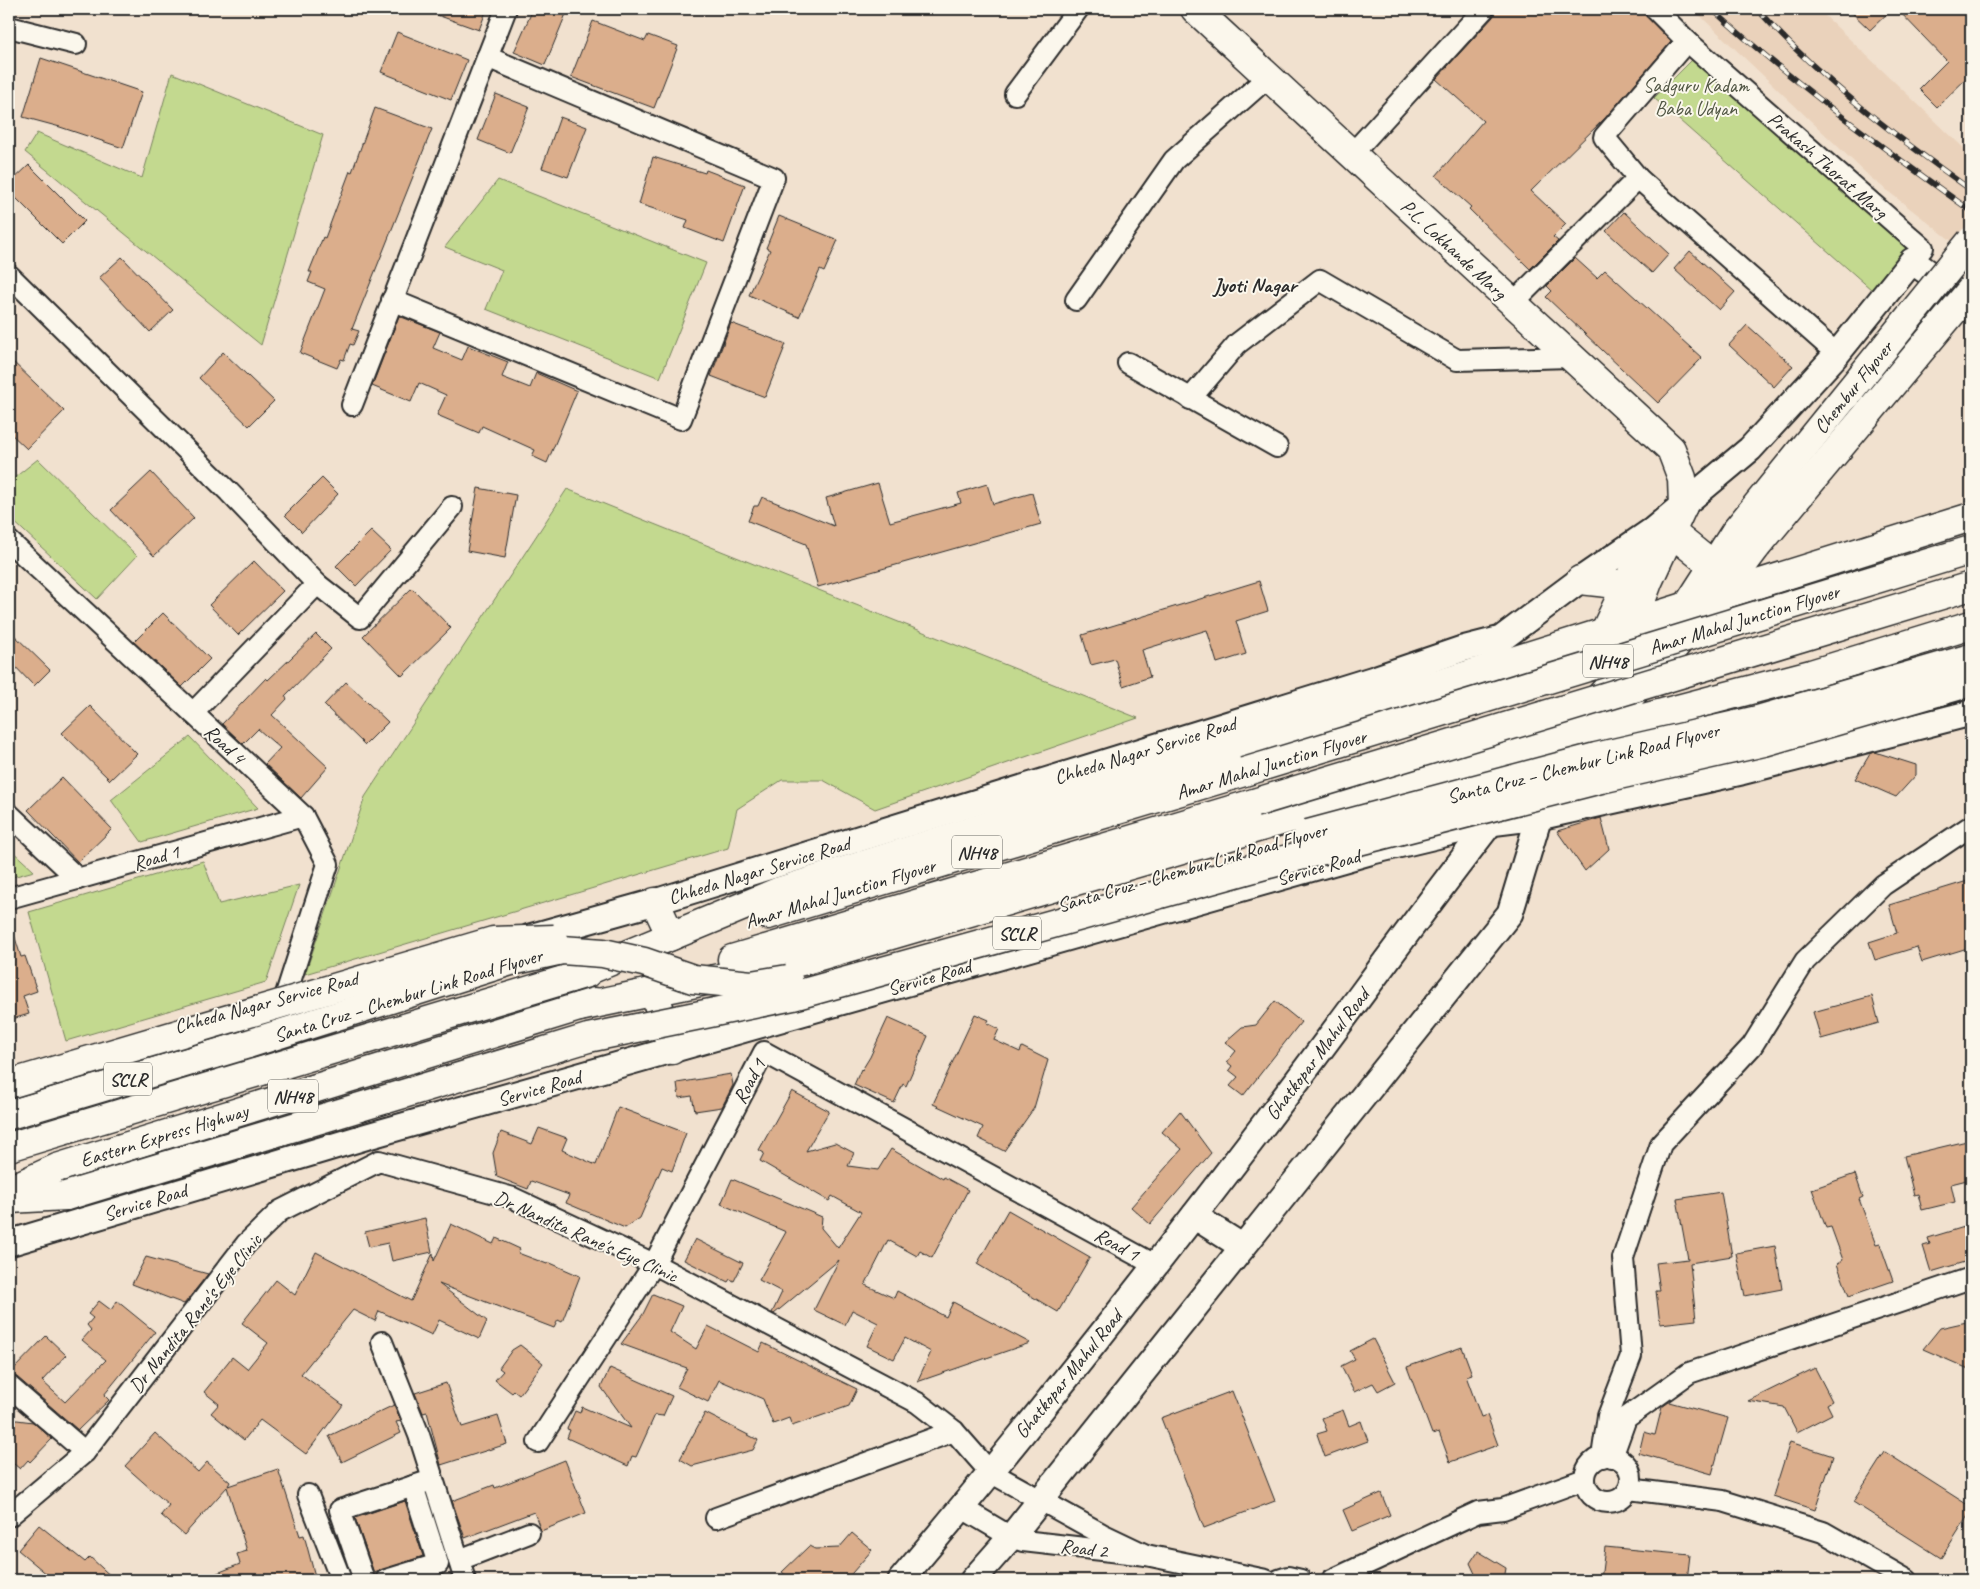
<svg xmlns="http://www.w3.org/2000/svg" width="1980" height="1589" viewBox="0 0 1980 1589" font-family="Caveat,sans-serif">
  <rect width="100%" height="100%" fill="#f1e1cf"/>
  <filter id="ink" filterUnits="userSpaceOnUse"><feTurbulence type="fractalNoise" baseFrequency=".02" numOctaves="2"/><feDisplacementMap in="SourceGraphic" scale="10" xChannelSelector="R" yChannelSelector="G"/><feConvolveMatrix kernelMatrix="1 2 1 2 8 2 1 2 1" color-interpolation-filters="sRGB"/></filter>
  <g filter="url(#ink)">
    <polygon fill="#ead2bb" points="1693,9 1818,9 1971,155 1971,256 1871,178"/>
    <g fill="#c3d98f" stroke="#77825d">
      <polygon points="1695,57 1907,248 1872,290 1654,98"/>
      <polygon points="172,73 323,135 261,345 25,152 37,133 142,178"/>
      <polygon points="498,180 706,263 660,378 486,309 502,270 445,247"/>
      <polygon points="38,459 137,556 97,599 9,517 9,482"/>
      <polygon points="567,489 624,512 1138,718 875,809 823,780 782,780 737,809 728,848 305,974 365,797"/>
      <polygon points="190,737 258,808 142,842 111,800"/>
      <polygon points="9,848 34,871 9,878"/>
      <polygon points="203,861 219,904 299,885 266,982 66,1041 29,912"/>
    </g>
    <g fill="#dbae8c" stroke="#2b2b2b">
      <polygon points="426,9 487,9 479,30 426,11"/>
      <polygon points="533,9 568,9 545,65 514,52"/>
      <polygon points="1496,9 1640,9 1671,42 1606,117 1531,191 1566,224 1553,237 1558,241 1530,269 1469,209 1471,207 1436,176 1483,121 1436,79 1493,17"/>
      <polygon points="1848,9 1892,9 1870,30"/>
      <polygon points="1897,9 1962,9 1971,18 1971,74 1937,107 1919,89 1947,61"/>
      <polygon points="593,21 645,41 648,35 678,46 654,108 571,77"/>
      <polygon points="397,32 467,60 451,100 381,72"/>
      <polygon points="41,58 142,92 123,148 60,127 23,117"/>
      <polygon points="496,94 529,107 510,153 478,140"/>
      <polygon points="375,108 432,129 352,329 359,331 353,345 350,344 344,360 341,359 337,368 300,353 325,289 308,282 312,272 309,272 323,237 325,238 350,171 352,172"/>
      <polygon points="560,117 587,127 568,177 542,168"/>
      <polygon points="653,157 705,173 706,170 745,185 724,243 685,228 688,220 639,204"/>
      <polygon points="29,165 85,221 62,244 9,191 9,184"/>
      <polygon points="1624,212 1669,254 1652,273 1606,231"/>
      <polygon points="779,216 838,240 824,272 820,270 799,317 749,295 770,250 766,248"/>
      <polygon points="1690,251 1735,292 1719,310 1674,269"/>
      <polygon points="122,257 173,310 150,332 99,278"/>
      <polygon points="1575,258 1597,278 1605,270 1702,358 1658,403 1546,297 1552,291 1547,286"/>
      <polygon points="399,316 440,332 433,348 462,360 468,346 508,362 502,377 530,388 536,373 577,391 547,463 532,456 535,450 482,426 479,433 437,415 446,395 419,383 411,402 372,386"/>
      <polygon points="731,323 786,344 765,397 711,376"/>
      <polygon points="1747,325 1793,366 1774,387 1729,345"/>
      <polygon points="223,352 274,401 249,426 199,378"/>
      <polygon points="9,358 64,411 27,449 9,432"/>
      <polygon points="151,472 194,518 154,556 111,510"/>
      <polygon points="322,478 338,494 302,532 285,515"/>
      <polygon points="878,483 890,522 961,503 958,493 987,484 993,504 1032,493 1041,524 818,587 806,544 748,521 754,506 758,506 762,497 834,526 826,498"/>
      <polygon points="478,488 516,495 505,558 467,551"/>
      <polygon points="371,531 391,550 356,586 336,566"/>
      <polygon points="254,561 283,591 238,635 209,605"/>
      <polygon points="1259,581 1268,611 1236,621 1246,654 1217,663 1207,630 1142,650 1150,677 1123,686 1115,659 1091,665 1082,635"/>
      <polygon points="412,588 451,628 402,676 363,636"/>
      <polygon points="163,613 210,659 182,687 134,642"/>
      <polygon points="9,630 50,670 34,686 9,660"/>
      <polygon points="316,634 331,649 285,696 287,699 272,715 328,767 301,798 265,764 280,748 258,729 243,744 222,724 266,678 268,680"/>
      <polygon points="346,682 388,722 365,745 324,705"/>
      <polygon points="90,706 137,754 110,780 62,733"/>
      <polygon points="1875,752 1916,765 1916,775 1896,797 1855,779 1870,754"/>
      <polygon points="62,777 112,829 78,862 28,810"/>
      <polygon points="1601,818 1609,849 1585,871 1557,831"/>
      <polygon points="1971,880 1971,947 1922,962 1917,947 1875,960 1869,942 1897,933 1889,905"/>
      <polygon points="12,928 21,957 25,956 37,991 23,996 29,1014 9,1020 9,929"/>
      <polygon points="1872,996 1879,1023 1821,1039 1813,1012"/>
      <polygon points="1275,1001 1301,1022 1243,1096 1230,1086 1238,1077 1229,1070 1232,1066 1227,1062 1236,1051 1225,1042 1242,1027 1256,1025"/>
      <polygon points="975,1014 989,1020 987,1023 999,1029 994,1040 1020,1052 1022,1047 1048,1060 1034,1108 1004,1151 978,1138 983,1127 933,1104"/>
      <polygon points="888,1018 928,1036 906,1086 903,1084 894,1103 854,1085 861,1069 862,1070 870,1057"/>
      <polygon points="731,1074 733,1085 722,1107 695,1111 692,1096 679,1098 677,1083"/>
      <polygon points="792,1091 829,1111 806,1151 835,1143 854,1153 848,1166 878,1170 891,1149 943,1179 944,1177 968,1190 932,1258 920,1251 917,1256 888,1240 865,1285 894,1298 897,1291 946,1317 953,1302 1030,1343 917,1382 931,1352 905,1338 894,1359 867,1346 878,1323 852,1310 845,1325 814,1310 839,1260 774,1314 772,1313 782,1292 759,1280 786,1232 721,1204 732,1179 822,1217 821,1228 838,1248 861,1212 832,1196 829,1201 760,1161 764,1153 759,1150"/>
      <polygon points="618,1107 686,1133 672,1171 662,1167 640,1218 625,1228 566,1203 569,1195 531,1181 528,1189 497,1177 493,1153 501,1132 532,1144 539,1128 567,1138 562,1150 596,1165"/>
      <polygon points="1180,1111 1211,1153 1150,1224 1131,1207 1182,1149 1162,1132"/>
      <polygon points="1971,1140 1971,1179 1951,1184 1955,1202 1922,1210 1918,1194 1914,1195 1904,1156"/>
      <polygon points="1855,1174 1863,1197 1859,1199 1876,1245 1880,1244 1893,1281 1849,1296 1837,1264 1843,1260 1831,1227 1826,1228 1812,1189"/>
      <polygon points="1721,1192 1732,1256 1690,1263 1696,1320 1660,1324 1656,1291 1660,1291 1656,1263 1688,1259 1677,1199"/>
      <polygon points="1008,1210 1090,1257 1058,1312 977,1264"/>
      <polygon points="425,1218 432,1252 392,1261 388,1243 369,1247 365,1232"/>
      <polygon points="451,1224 493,1244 496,1238 520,1249 518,1253 547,1264 548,1262 580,1276 562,1322 558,1320 554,1328 439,1284 487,1321 479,1339 439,1320 432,1335 379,1311 375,1321 353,1310 301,1374 343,1405 306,1454 260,1420 244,1440 211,1413 219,1404 204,1392 232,1357 247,1369 268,1343 242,1323 276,1280 295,1295 316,1252 411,1301 433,1253 434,1261"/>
      <polygon points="1971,1225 1971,1260 1931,1272 1923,1246 1930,1244 1928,1238"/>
      <polygon points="695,1239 743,1263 734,1281 730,1279 728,1282 684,1260"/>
      <polygon points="1775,1246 1782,1289 1745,1296 1736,1253"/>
      <polygon points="146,1257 208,1274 184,1304 132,1284"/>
      <polygon points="653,1294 682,1306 670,1332 696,1349 708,1326 759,1352 763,1343 857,1389 849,1406 792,1426 789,1418 773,1424 763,1399 719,1380 708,1402 677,1387 687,1368 621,1344 643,1314"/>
      <polygon points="99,1301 111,1310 117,1301 155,1332 104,1395 109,1400 78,1430 17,1377 9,1374 46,1336 66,1355 42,1381 65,1402 106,1360 82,1340 91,1330 87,1325 93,1318 88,1314"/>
      <polygon points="1971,1321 1971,1370 1923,1349 1940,1328"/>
      <polygon points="1373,1339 1395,1382 1378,1391 1373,1383 1354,1392 1341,1366 1355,1359 1350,1351"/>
      <polygon points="520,1345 543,1363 519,1395 514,1391 512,1393 495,1380 503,1371 499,1368 512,1350"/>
      <polygon points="1462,1347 1472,1374 1466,1376 1481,1417 1487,1415 1498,1445 1450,1462 1439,1432 1432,1434 1407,1367"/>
      <polygon points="610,1368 672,1396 663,1416 655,1415 636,1457 632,1456 628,1466 567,1438 570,1430 567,1429 575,1411 580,1413 582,1407 631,1428 601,1387"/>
      <polygon points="1815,1368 1832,1401 1827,1404 1832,1414 1797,1432 1784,1407 1748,1401"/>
      <polygon points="446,1383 462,1427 498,1416 507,1444 441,1465 427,1412 423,1413 415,1393"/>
      <polygon points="1232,1391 1275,1501 1204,1528 1161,1418"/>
      <polygon points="1669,1402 1728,1418 1712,1474 1639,1453 1644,1432 1655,1435 1662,1407"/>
      <polygon points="394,1405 401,1421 396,1422 401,1433 342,1462 329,1436"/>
      <polygon points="1343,1410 1349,1426 1361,1421 1368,1441 1325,1457 1317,1434 1327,1431 1322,1418"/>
      <polygon points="705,1413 758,1440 753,1450 692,1466 680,1459"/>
      <polygon points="9,1419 33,1422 52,1439 30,1462 28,1460 20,1469 9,1460"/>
      <polygon points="155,1433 198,1472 207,1462 230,1482 228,1486 278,1469 300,1536 304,1535 316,1580 200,1580 240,1564 237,1554 247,1551 227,1487 184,1535 161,1515 169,1505 125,1466"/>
      <polygon points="1790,1442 1833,1456 1815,1510 1773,1496"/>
      <polygon points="1885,1452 1971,1507 1971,1511 1941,1558 1853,1502"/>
      <polygon points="565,1460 586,1513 541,1531 534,1512 465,1538 452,1501 494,1485 495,1488"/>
      <polygon points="1381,1493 1390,1515 1352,1531 1343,1510"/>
      <polygon points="405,1501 423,1556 374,1573 355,1518"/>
      <polygon points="39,1525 85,1562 90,1557 115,1580 54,1580 18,1550"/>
      <polygon points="852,1533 872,1550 846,1580 791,1580 782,1572 809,1546 815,1549 839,1548"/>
      <polygon points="1605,1547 1690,1555 1687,1580 1601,1580"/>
      <polygon points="1478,1551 1506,1568 1504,1580 1478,1580 1470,1563"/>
    </g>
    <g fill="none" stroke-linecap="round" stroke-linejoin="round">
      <g stroke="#2b2b2b" stroke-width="24">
        <g id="minor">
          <polyline points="1655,9 1687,41 1923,248 1912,261"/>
          <polyline points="9,27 76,44"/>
          <polyline points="1687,41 1604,137 1638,178 1837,354"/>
          <polyline points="1015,94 1078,9"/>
          <polyline points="1352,154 1484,9"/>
          <polyline points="9,275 229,492 317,584 360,618 452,507"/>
          <polyline points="392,300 681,419 774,178 487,57"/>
          <polyline points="1076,300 1174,160 1268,77"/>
          <polyline points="1513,303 1638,178"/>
          <polyline points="1128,363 1277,447"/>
          <polyline points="1190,399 1237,344 1320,280 1457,360 1571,357"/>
          <polyline points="352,405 506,9"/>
          <polyline points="9,541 303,816 328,864 286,994"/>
          <polyline points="193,713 317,584"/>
          <polyline points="9,814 78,879"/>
          <polyline points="9,898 303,816"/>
          <polyline points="382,1342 419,1435 465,1580"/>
          <polyline points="9,1386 85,1452"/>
          <polyline points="538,1442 654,1264 764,1052 1155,1265"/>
          <circle cx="1608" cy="1479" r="23"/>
          <polyline points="1602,1457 1608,1416 1631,1356 1623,1258 1661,1144 1752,1046 1805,961 1883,885 1971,826"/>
          <polyline points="1612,1457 1626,1418 1689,1373 1971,1278"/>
          <polyline points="1629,1489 1723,1501 1823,1532 1907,1580"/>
          <polyline points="308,1495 341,1580"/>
          <polyline points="962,1508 1011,1537 1023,1541 1146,1555 1266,1580"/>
          <polyline points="9,1516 85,1452 246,1244 280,1211 379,1161 513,1198 654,1264 918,1403 954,1431 990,1472 1102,1534 1146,1555"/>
          <polyline points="716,1518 954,1431"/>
          <polyline points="459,1560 529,1533"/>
          <polyline points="364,1580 340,1510 432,1480"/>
          <polyline points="386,1580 438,1564 413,1486"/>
          <polyline points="1279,1580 1288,1577 1301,1580"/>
          <polyline points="1332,1580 1478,1512 1503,1509 1585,1479"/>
        </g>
      </g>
      <g stroke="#2b2b2b" stroke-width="29">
        <g id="tertiary">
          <polyline points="530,937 655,902 1374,679 1462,649 1501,639 1580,580 1653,530 1750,449 1837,354 1912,261 1971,303"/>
          <polyline points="1194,1216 1243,1247"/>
          <polyline points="9,1243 368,1136 1373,851 1490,823 1539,817 1741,772 1971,713"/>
          <path d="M 901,1580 C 1038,1418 1169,1250 1297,1081 C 1363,993 1427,904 1495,817"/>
          <polyline points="973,1580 1011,1537 1510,913 1539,817 1548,805"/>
        </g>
      </g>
      <g stroke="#2b2b2b" stroke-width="31">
        <g id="secondary">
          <polyline points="1195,9 1671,449 1682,478 1683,506"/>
          <polyline points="1601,729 1719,597 1757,546"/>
          <polyline points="1558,740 1688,605 1735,532"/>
        </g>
      </g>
      <g stroke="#2b2b2b" stroke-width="31">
        <g id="trunk">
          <polyline points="1671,532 1713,566"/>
          <polyline points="1580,580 1626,585"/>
          <polyline points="1632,625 1648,582 1683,506"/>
          <polyline points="1604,633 1644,548"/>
          <polyline points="655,902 671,936"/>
          <polyline points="768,915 1244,772"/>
          <polyline points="732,959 1254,803"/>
          <polyline points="570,978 780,891 1971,517"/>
          <polyline points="657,1001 672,1050"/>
          <polyline points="579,1007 802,961 1541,745 1811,674 1971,625"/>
          <polyline points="9,1115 248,1044"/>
          <polyline points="9,1147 587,973"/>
          <polyline points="9,1190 57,1168 595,1002"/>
          <polyline points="9,1199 66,1196"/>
        </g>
      </g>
      <use href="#minor" stroke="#fbf7ec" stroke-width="20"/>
      <use href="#tertiary" stroke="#fbf7ec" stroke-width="25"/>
      <use href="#secondary" stroke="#fbf7ec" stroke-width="28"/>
      <use href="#trunk" stroke="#fbf7ec" stroke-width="28"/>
      <g stroke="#2b2b2b" stroke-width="5.5">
        <g id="rail">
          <path d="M 1712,9 C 1793,83 1882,147 1971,211"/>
          <path d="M 1757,9 C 1819,78 1895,136 1971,190"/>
        </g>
      </g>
      <use href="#rail" stroke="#fbf7ec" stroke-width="4" stroke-dasharray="11" stroke-linecap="butt"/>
      <g stroke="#2b2b2b" stroke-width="31" stroke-linecap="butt">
        <g id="secondary-bridge">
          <polyline points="1735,532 1971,241"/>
          <polyline points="1757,546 1971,290"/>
        </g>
      </g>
      <g stroke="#2b2b2b" stroke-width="31" stroke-linecap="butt">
        <g id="trunk-bridge">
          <polyline points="1244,772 1971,550"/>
          <polyline points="1254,803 1971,586"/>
          <polyline points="1308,834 1596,757 1758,720 1971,658"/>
          <polyline points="248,1044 511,961 562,950 603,953 644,962 693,979 751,985 788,979"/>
          <polyline points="9,1084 493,941 554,939"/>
          <polyline points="66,1196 588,1038 793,996 1261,866 1601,779 1764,742 1971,682"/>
        </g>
      </g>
      <use href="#secondary-bridge" stroke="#fbf7ec" stroke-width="28"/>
      <use href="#trunk-bridge" stroke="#fbf7ec" stroke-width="28"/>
    </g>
  </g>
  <g text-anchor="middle" stroke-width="4" stroke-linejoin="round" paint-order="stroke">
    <g fill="#fbf7ec" stroke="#696865" stroke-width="1">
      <rect x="1583" y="644.5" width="50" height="33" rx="4"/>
      <rect x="952" y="835.5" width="50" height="33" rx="4"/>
      <rect x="993" y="916.5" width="48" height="33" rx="4"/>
      <rect x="104" y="1062.5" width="48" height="33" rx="4"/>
      <rect x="268" y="1079.5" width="50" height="33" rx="4"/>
    </g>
    <g font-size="19" font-weight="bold" fill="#2b2b2b">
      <text x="1608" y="668">NH48</text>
      <text x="977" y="859">NH48</text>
      <text x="1017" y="940">SCLR</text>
      <text x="128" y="1086">SCLR</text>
      <text x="293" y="1103">NH48</text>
    </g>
    <g font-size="20" fill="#515644" stroke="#fbf7ec">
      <text x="1696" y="92">Sadguru Kadam<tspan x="1696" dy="23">Baba Udyan</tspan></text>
    </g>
    <g font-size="20" fill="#2b2b2b" stroke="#fbf7ec">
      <text transform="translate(1828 165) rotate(41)" y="7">Prakash Thorat Marg</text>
      <text transform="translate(1454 249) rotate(43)" y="7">P.L. Lokhande Marg</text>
      <text transform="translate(1853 387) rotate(-51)" y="7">Chembur Flyover</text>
      <text transform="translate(1744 619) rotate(-17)" y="7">Amar Mahal Junction Flyover</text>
      <text transform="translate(225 744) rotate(43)" y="7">Road 4</text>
      <text transform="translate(1145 750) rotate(-17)" y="7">Chheda Nagar Service Road</text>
      <text transform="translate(1583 763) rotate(-14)" y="7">Santa Cruz – Chembur Link Road Flyover</text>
      <text transform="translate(1271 764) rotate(-17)" y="7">Amar Mahal Junction Flyover</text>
      <text transform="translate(156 857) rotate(-16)" y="7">Road 1</text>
      <text transform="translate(1192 867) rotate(-16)" y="7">Santa Cruz – Chembur Link Road Flyover</text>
      <text transform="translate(1318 867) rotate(-16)" y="7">Service Road</text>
      <text transform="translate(759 870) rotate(-17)" y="7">Chheda Nagar Service Road</text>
      <text transform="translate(840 893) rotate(-17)" y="7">Amar Mahal Junction Flyover</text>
      <text transform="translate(929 977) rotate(-16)" y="7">Service Road</text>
      <text transform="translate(408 995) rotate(-17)" y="7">Santa Cruz – Chembur Link Road Flyover</text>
      <text transform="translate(266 1002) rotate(-15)" y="7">Chheda Nagar Service Road</text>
      <text transform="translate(1317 1054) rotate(-53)" y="7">Ghatkopar Mahul Road</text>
      <text transform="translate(749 1081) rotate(-62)" y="7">Road 1</text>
      <text transform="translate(539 1088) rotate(-16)" y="7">Service Road</text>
      <text transform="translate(164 1135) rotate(-17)" y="7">Eastern Express Highway</text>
      <text transform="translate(145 1202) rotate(-17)" y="7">Service Road</text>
      <text transform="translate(586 1236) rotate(24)" y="7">Dr Nandita Rane's Eye Clinic</text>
      <text transform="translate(1117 1244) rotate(29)" y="7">Road 1</text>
      <text transform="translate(195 1313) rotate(-51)" y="7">Dr Nandita Rane's Eye Clinic</text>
      <text transform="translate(1068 1374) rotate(-51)" y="7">Ghatkopar Mahul Road</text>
      <text transform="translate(1084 1548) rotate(7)" y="7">Road 2</text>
    </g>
    <g font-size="21" font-weight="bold" fill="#2b2b2b" stroke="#fbf7ec">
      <text x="1255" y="292">Jyoti Nagar</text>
    </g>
  </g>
  <rect width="1980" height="1589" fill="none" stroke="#fbf7ec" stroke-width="30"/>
  <rect x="15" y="15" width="1950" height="1559" fill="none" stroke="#2b2b2b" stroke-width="2" filter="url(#ink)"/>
</svg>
